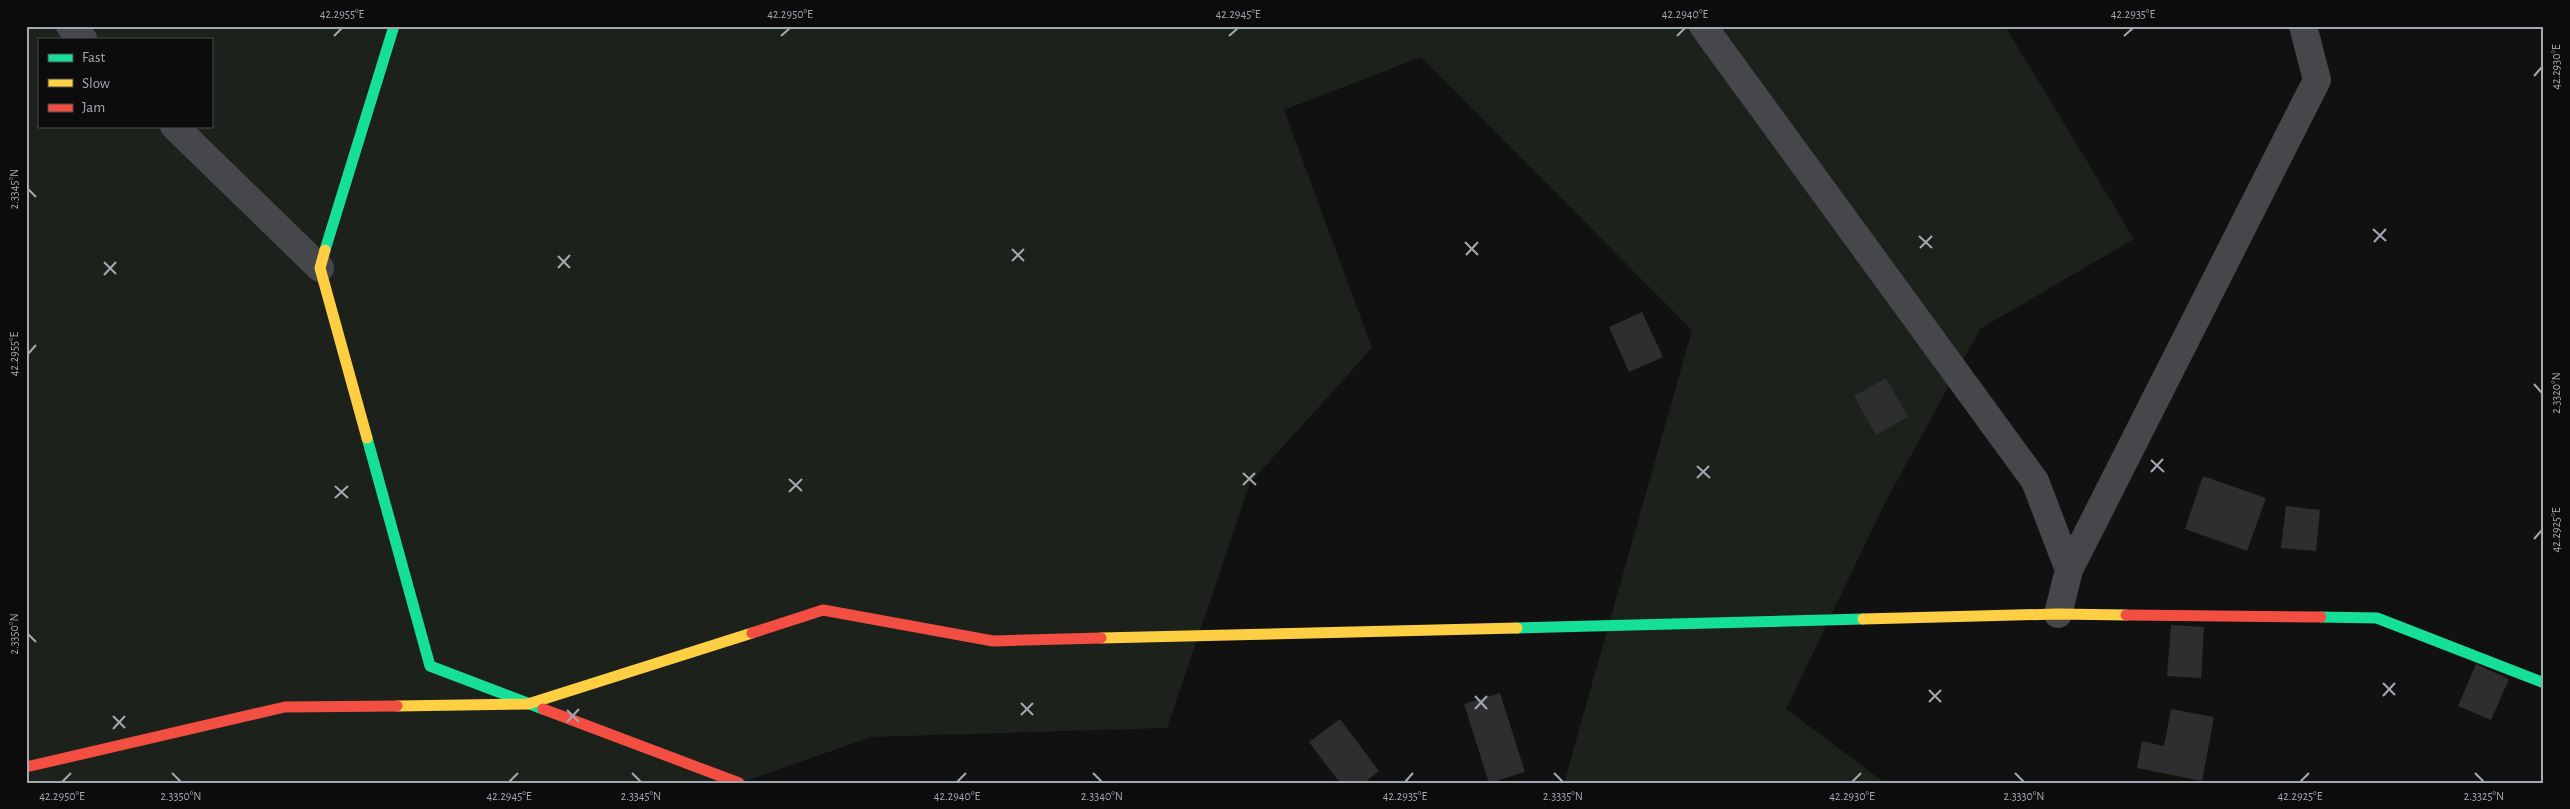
<svg xmlns="http://www.w3.org/2000/svg" width="2570" height="809" viewBox="0 0 2570 809" font-family="'Alegreya Sans',sans-serif">
  <rect width="100%" height="100%" fill="#111112"/>
  <path fill="#1c211c" fill-rule="evenodd" d="M 26,26 L 2005,26 L 2134,239 L 1980,329 L 1886,501 L 1786,709 L 1885,783 L 1564,783 L 1692,330 L 1421,57 L 1284,110 L 1372,348 L 1250,483 L 1167,728 L 871,737 L 740,783 L 26,783 ZM 39,39 L 211,39 L 211,126 L 39,126 Z"/>
  <g fill="#2d2e2f">
    <polygon points="1642,312 1663,357 1629,372 1609,327"/>
    <polygon points="1886,378 1908,417 1876,435 1854,396"/>
    <polygon points="2203,476 2266,498 2247,551 2185,529"/>
    <polygon points="2286,506 2320,510 2316,551 2281,548"/>
    <polygon points="2171,625 2204,627 2201,678 2167,676"/>
    <polygon points="2476,664 2509,679 2491,720 2458,706"/>
    <polygon points="1500,693 1525,772 1489,783 1464,704"/>
    <polygon points="2171,709 2214,717 2202,781 2137,768 2142,741 2164,746"/>
    <polygon points="1340,719 1379,771 1364,783 1340,783 1309,742"/>
  </g>
  <g fill="none" stroke-linecap="round" stroke-linejoin="round">
    <g stroke="#46474a" stroke-width="28">
      <polyline points="70,26 83,39"/>
      <polyline points="1703,26 2035,481 2069,570 2058,614"/>
      <polyline points="174,126 320,268"/>
      <polyline points="2069,570 2317,80 2303,26"/>
    </g>
    <g stroke="#16e098" stroke-width="11">
      <polyline points="325,250 394,26"/>
      <polyline points="367,438 430,666 543,709"/>
      <polyline points="2321,617 2377,618 2544,683"/>
      <polyline points="1517,628 1863,619"/>
    </g>
    <g stroke="#ffcf43" stroke-width="11">
      <polyline points="325,250 320,268 367,438"/>
      <polyline points="1863,619 2058,614 2126,615"/>
      <polyline points="1101,638 1517,628"/>
      <polyline points="397,706 528,704 752,633"/>
    </g>
    <g stroke="#f24e42" stroke-width="11">
      <polyline points="2126,615 2321,617"/>
      <polyline points="752,633 823,610 993,641 1101,638"/>
      <polyline points="543,709 739,783"/>
      <polyline points="26,767 285,707 397,706"/>
    </g>
  </g>
  <path fill="none" stroke="#a4a9b1" stroke-width="2" d="M 334,36 L 342,28M 781,36 L 790,28M 1229,36 L 1238,28M 1677,36 L 1685,28M 2124,36 L 2133,28M 2534,76 L 2542,67M 28,189 L 36,197M 2373,229 L 2386,241M 1919,236 L 1932,248M 1465,242 L 1478,255M 2374,242 L 2386,229M 1920,248 L 1932,236M 1012,249 L 1024,261M 1466,255 L 1478,242M 558,256 L 570,268M 1012,261 L 1024,249M 104,262 L 116,274M 558,268 L 570,255M 104,275 L 116,262M 28,354 L 36,345M 2534,384 L 2542,393M 2151,460 L 2164,472M 1697,466 L 1710,478M 2151,472 L 2163,459M 1243,473 L 1256,485M 1697,478 L 1709,466M 789,479 L 802,491M 1243,485 L 1255,473M 335,486 L 348,498M 789,492 L 802,479M 335,498 L 348,486M 2534,539 L 2542,530M 28,634 L 36,642M 2383,683 L 2395,695M 1929,690 L 1941,702M 1475,696 L 1487,709M 2383,696 L 2395,683M 1929,702 L 1941,690M 1021,703 L 1033,715M 1475,709 L 1487,696M 567,710 L 579,722M 1021,715 L 1033,703M 113,716 L 125,728M 567,722 L 579,709M 113,729 L 125,716M 172,773 L 181,782M 632,773 L 641,782M 1093,773 L 1102,782M 1554,773 L 1563,782M 2015,773 L 2024,782M 2475,773 L 2484,782M 62,782 L 71,773M 509,782 L 518,773M 957,782 L 966,773M 1405,782 L 1413,773M 1852,782 L 1861,773M 2300,782 L 2309,773"/>
  <rect width="2570" height="809" fill="none" stroke="#0c0c0d" stroke-width="55"/>
  <rect x="38" y="38" width="175" height="90" fill="#0c0c0d" stroke="#494b4f"/>
  <rect x="48" y="54" width="25" height="8" fill="#16e098" stroke="#494b4f"/>
  <text x="82" y="62" font-size="15" fill="#a4a9b1">Fast</text>
  <rect x="48" y="79" width="25" height="8" fill="#ffcf43" stroke="#494b4f"/>
  <text x="82" y="88" font-size="15" fill="#a4a9b1">Slow</text>
  <rect x="48" y="104" width="25" height="8" fill="#f24e42" stroke="#494b4f"/>
  <text x="82" y="112" font-size="15" fill="#a4a9b1">Jam</text>
  <rect x="28" y="28" width="2514" height="754" fill="none" stroke="#a4a9b1" stroke-width="2"/>
  <g font-size="12" text-anchor="middle" fill="#a4a9b1">
    <text x="342" y="18">42.2955°E</text>
    <text x="790" y="18">42.2950°E</text>
    <text x="1238" y="18">42.2945°E</text>
    <text x="1685" y="18">42.2940°E</text>
    <text x="2133" y="18">42.2935°E</text>
    <text transform="translate(2556 67) rotate(-90)" y="4">42.2930°E</text>
    <text transform="translate(14 189) rotate(-90)" y="4">2.3345°N</text>
    <text transform="translate(14 354) rotate(-90)" y="4">42.2955°E</text>
    <text transform="translate(2556 393) rotate(-90)" y="4">2.3320°N</text>
    <text transform="translate(2556 530) rotate(-90)" y="4">42.2925°E</text>
    <text transform="translate(14 634) rotate(-90)" y="4">2.3350°N</text>
    <text x="62" y="800">42.2950°E</text>
    <text x="181" y="800">2.3350°N</text>
    <text x="509" y="800">42.2945°E</text>
    <text x="641" y="800">2.3345°N</text>
    <text x="957" y="800">42.2940°E</text>
    <text x="1102" y="800">2.3340°N</text>
    <text x="1405" y="800">42.2935°E</text>
    <text x="1563" y="800">2.3335°N</text>
    <text x="1852" y="800">42.2930°E</text>
    <text x="2024" y="800">2.3330°N</text>
    <text x="2300" y="800">42.2925°E</text>
    <text x="2484" y="800">2.3325°N</text>
  </g>
</svg>
